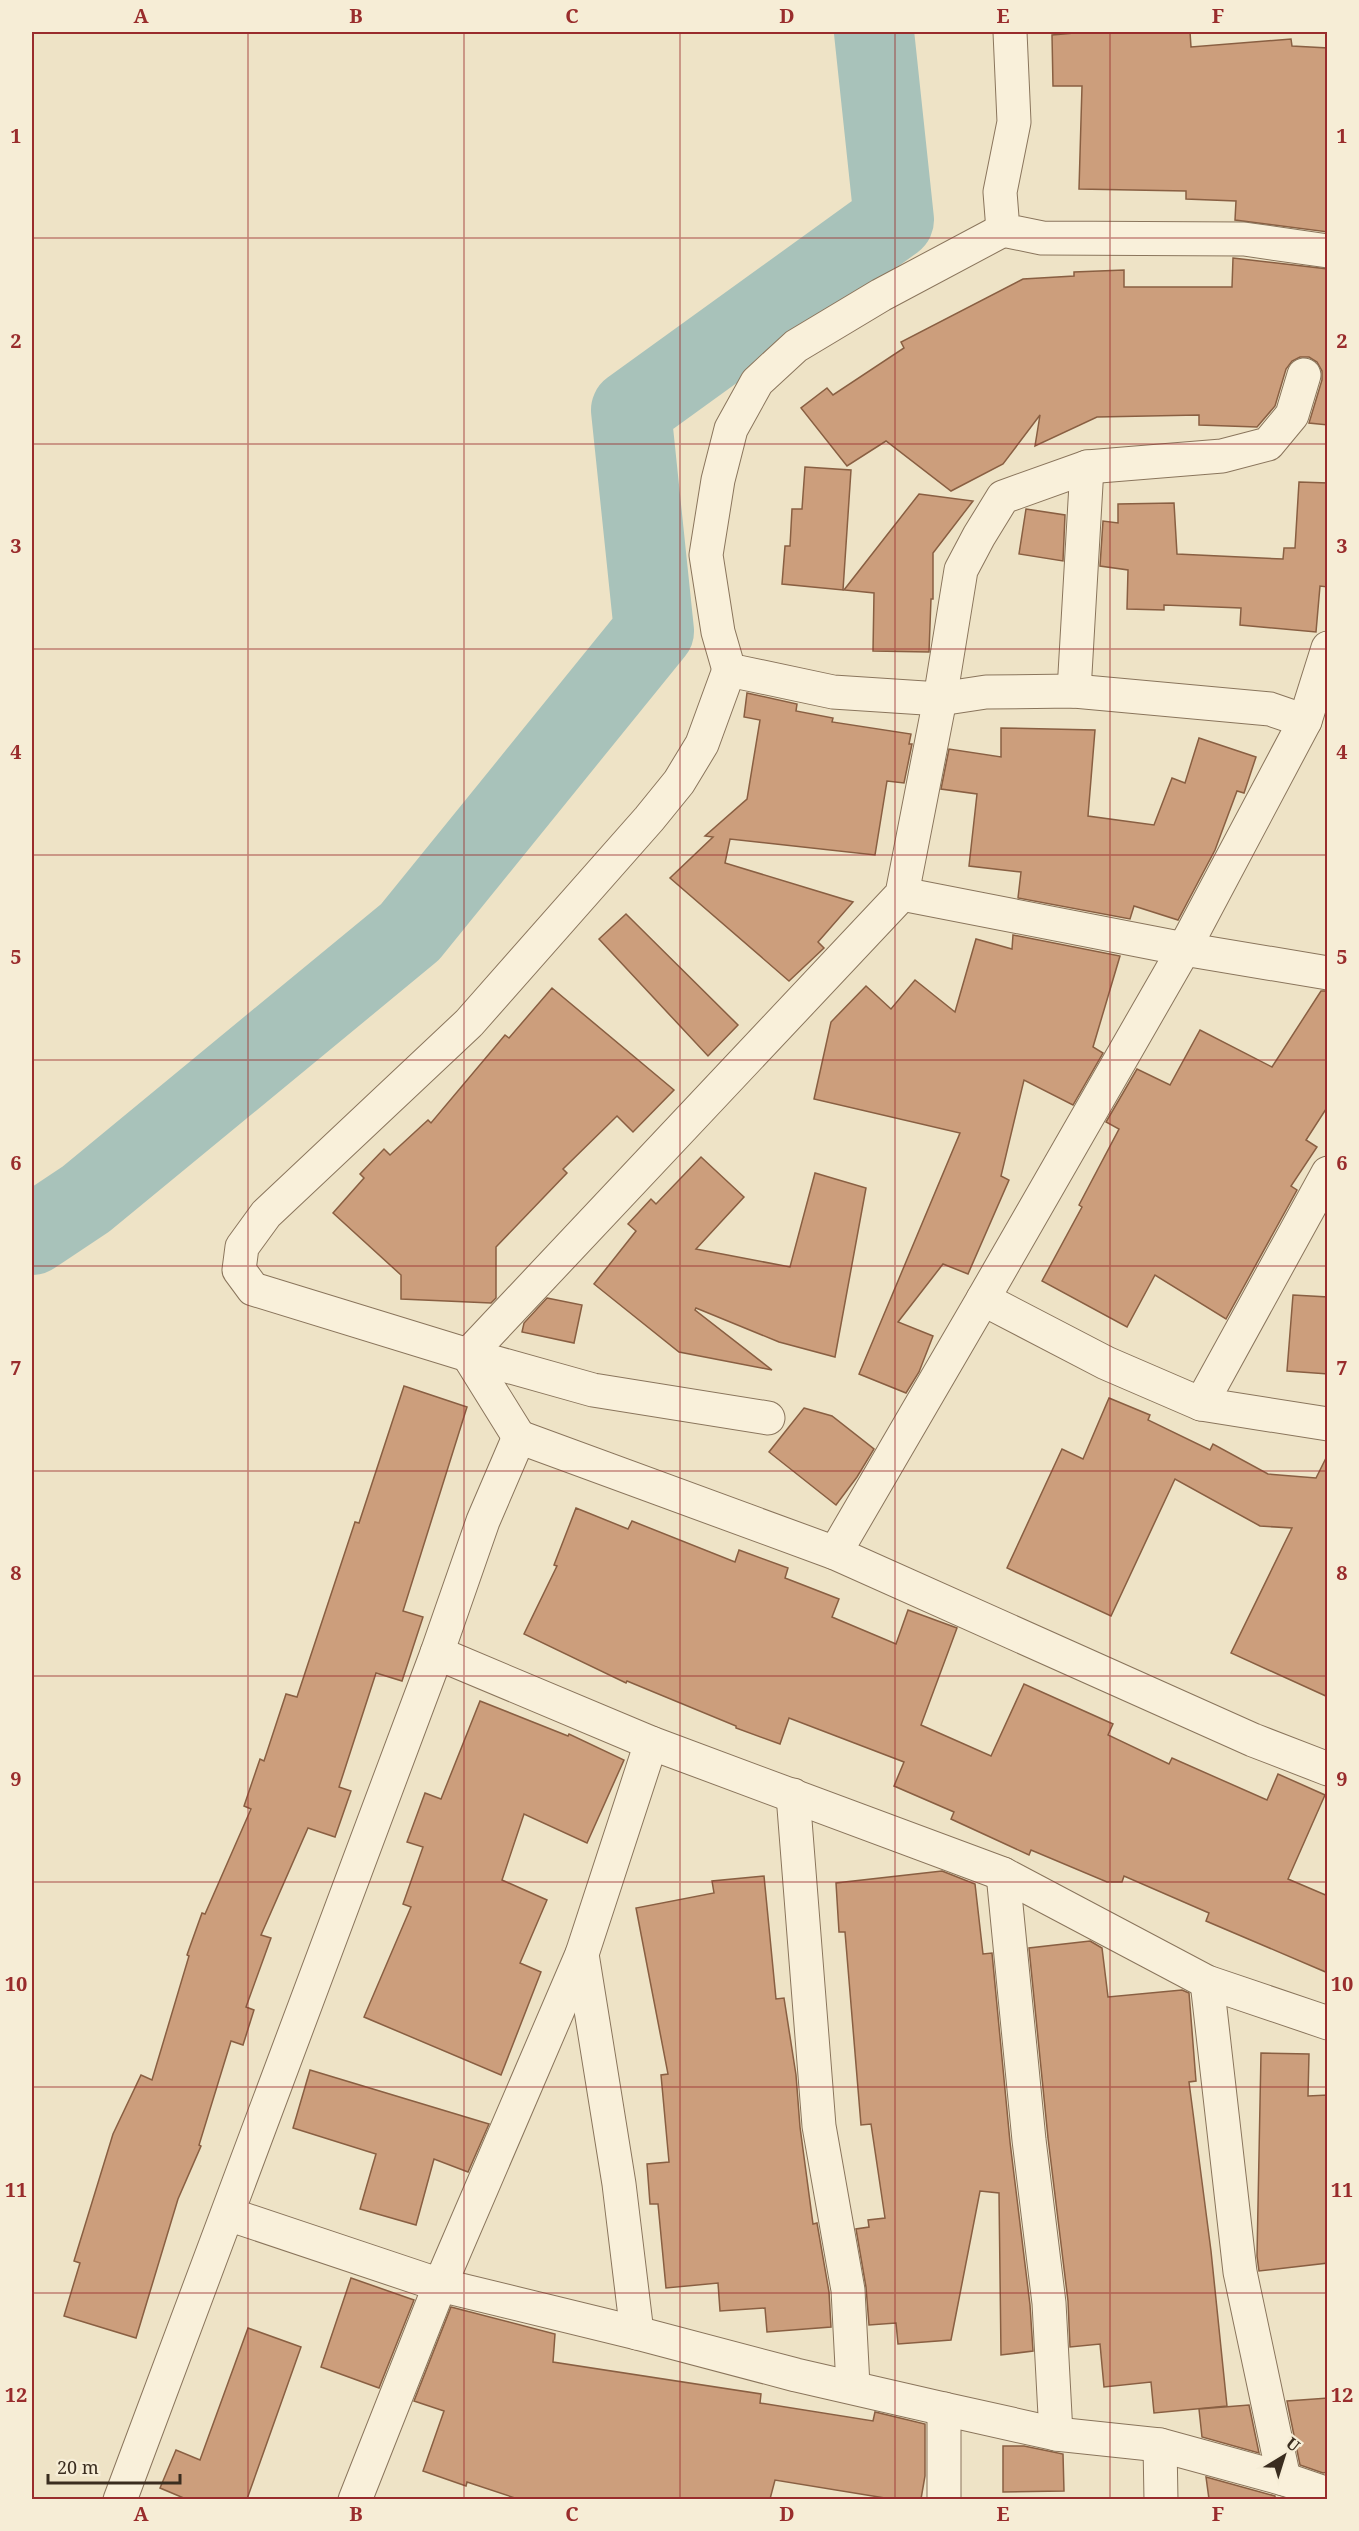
<svg xmlns="http://www.w3.org/2000/svg" width="1359" height="2531" viewBox="0 0 1359 2531" font-family="'Noto Serif',serif">
  <rect width="100%" height="100%" fill="#eee3c6"/>
  <g fill="none" stroke-linecap="round" stroke-linejoin="round">
    <polyline stroke="#a8c2ba" stroke-width="80" points="32,1235 86,1199 410,932 654,631 631,410 894,220 874,32"/>
  </g>
  <g fill="#cc9e7c" stroke="#895f42" stroke-width="1.5">
    <polygon points="1086,32 1190,32 1191,47 1291,39 1292,46 1328,48 1328,232 1235,220 1236,201 1186,199 1186,191 1079,189 1082,86 1053,86 1052,35"/>
    <polygon points="1233,258 1328,269 1328,425 1309,423 1322,380 1322,371 1317,362 1309,357 1300,357 1292,361 1286,369 1275,406 1257,427 1199,425 1199,415 1097,417 1035,446 1040,415 1003,464 951,491 886,441 847,466 801,408 827,388 833,395 904,348 901,342 1023,279 1074,276 1074,272 1124,270 1124,287 1232,287"/>
    <polygon points="805,467 851,470 843,590 782,584 785,546 790,546 792,509 802,509"/>
    <polygon points="1299,482 1328,483 1328,587 1320,586 1316,632 1240,625 1241,608 1164,605 1164,610 1127,609 1128,570 1100,566 1103,521 1118,523 1118,504 1174,503 1177,554 1283,559 1284,548 1295,548"/>
    <polygon points="919,494 973,501 933,553 933,599 931,599 929,652 873,651 874,593 844,590"/>
    <polygon points="1026,509 1065,515 1063,561 1019,554"/>
    <polygon points="747,693 797,704 796,711 833,718 832,722 911,734 909,744 912,744 904,783 887,781 875,855 730,839 725,863 853,902 818,942 824,948 789,981 670,878 713,837 705,836 747,799 760,720 744,717"/>
    <polygon points="1001,728 1095,730 1088,816 1154,825 1172,778 1185,783 1199,738 1256,757 1244,793 1237,791 1215,850 1178,920 1134,906 1130,919 1018,898 1021,872 969,866 977,794 941,789 949,749 1001,757"/>
    <polygon points="626,914 738,1025 708,1056 599,939"/>
    <polygon points="1013,935 1120,956 1093,1047 1103,1053 1073,1105 1024,1080 1001,1176 1009,1180 968,1274 943,1264 898,1322 933,1336 919,1372 906,1393 859,1374 960,1133 814,1099 831,1022 866,986 891,1009 915,980 955,1012 976,939 1012,949"/>
    <polygon points="552,988 674,1090 633,1132 617,1116 563,1169 567,1173 496,1247 496,1298 491,1303 401,1299 401,1275 333,1213 364,1178 360,1174 384,1149 390,1155 428,1120 431,1123 505,1035 509,1038"/>
    <polygon points="1321,991 1328,991 1328,1106 1306,1140 1317,1147 1291,1186 1297,1190 1226,1319 1155,1275 1127,1327 1042,1281 1082,1207 1079,1205 1119,1129 1106,1122 1137,1069 1170,1085 1200,1030 1272,1067"/>
    <polygon points="701,1157 744,1197 696,1249 790,1267 815,1173 866,1188 835,1357 779,1342 696,1308 695,1310 772,1370 679,1352 594,1284 636,1231 628,1224 651,1199 656,1204"/>
    <polygon points="1293,1295 1328,1297 1328,1374 1287,1371"/>
    <polygon points="547,1298 582,1305 574,1343 522,1332 524,1323"/>
    <polygon points="404,1386 467,1407 403,1611 423,1617 402,1681 376,1673 339,1787 351,1791 335,1837 308,1828 261,1935 271,1938 246,2007 254,2010 243,2045 231,2041 199,2145 201,2146 178,2199 136,2338 64,2316 80,2263 74,2261 113,2134 141,2075 152,2080 189,1956 187,1955 202,1913 205,1914 251,1809 244,1806 260,1759 264,1761 286,1694 297,1697 355,1522 359,1523"/>
    <polygon points="1109,1398 1150,1415 1148,1420 1210,1450 1213,1444 1268,1474 1316,1478 1328,1454 1328,1697 1231,1653 1292,1528 1260,1526 1175,1479 1111,1616 1007,1568 1062,1449 1083,1459"/>
    <polygon points="804,1408 832,1416 874,1449 857,1477 836,1505 769,1452"/>
    <polygon points="576,1508 628,1529 632,1521 735,1562 739,1550 788,1568 785,1578 839,1599 832,1617 896,1644 908,1610 957,1628 921,1725 991,1756 1024,1684 1113,1724 1108,1735 1169,1764 1172,1758 1267,1800 1278,1774 1325,1795 1288,1879 1328,1896 1328,1973 1206,1921 1209,1913 1124,1876 1122,1882 1107,1882 1031,1850 1029,1855 951,1819 954,1812 894,1786 904,1762 789,1718 780,1744 736,1728 736,1726 627,1681 626,1683 524,1634 557,1566 554,1565"/>
    <polygon points="480,1701 568,1736 569,1734 624,1760 587,1843 524,1814 502,1880 547,1900 520,1963 541,1972 501,2075 364,2017 411,1907 403,1904 423,1847 407,1842 425,1793 441,1799"/>
    <polygon points="942,1871 975,1884 983,1954 992,1953 1010,2142 1030,2305 1033,2351 1001,2355 999,2193 980,2191 951,2340 898,2344 896,2323 869,2325 866,2287 856,2229 869,2227 868,2220 885,2218 871,2124 861,2125 845,1932 839,1932 836,1883"/>
    <polygon points="764,1876 776,1999 784,1998 796,2075 800,2127 813,2224 817,2223 829,2292 831,2327 767,2332 765,2308 720,2311 718,2283 666,2288 658,2204 650,2204 647,2164 669,2162 661,2075 668,2074 636,1908 714,1893 712,1881"/>
    <polygon points="1090,1941 1102,1948 1108,1997 1182,1990 1189,1993 1196,2081 1189,2082 1211,2251 1227,2406 1154,2413 1151,2382 1104,2387 1100,2344 1070,2347 1068,2301 1048,2138 1029,1948"/>
    <polygon points="1261,2053 1309,2054 1308,2096 1328,2095 1328,2263 1259,2271 1257,2256"/>
    <polygon points="310,2070 489,2124 468,2172 434,2159 416,2225 360,2209 376,2154 293,2128"/>
    <polygon points="351,2278 414,2300 379,2388 321,2367"/>
    <polygon points="451,2307 555,2334 553,2362 761,2394 760,2403 873,2421 875,2412 925,2424 925,2476 921,2499 891,2499 775,2480 770,2499 518,2499 467,2482 466,2486 423,2471 444,2411 414,2401"/>
    <polygon points="248,2328 301,2347 247,2499 186,2499 160,2488 176,2450 200,2460"/>
    <polygon points="1328,2398 1328,2472 1323,2473 1300,2465 1287,2401"/>
    <polygon points="1249,2405 1259,2453 1202,2437 1199,2409"/>
    <polygon points="1003,2446 1024,2446 1063,2454 1064,2491 1003,2492"/>
    <polygon points="1206,2477 1275,2496 1275,2499 1209,2499"/>
  </g>
  <g fill="none" stroke-linecap="round" stroke-linejoin="round">
    <g stroke="#8a755c" stroke-width="35">
      <g id="minor">
        <polyline points="1010,32 1014,122 1000,192 1003,230 1042,238 1244,239 1328,251"/>
        <polyline points="1003,230 881,295 796,346 757,382 731,429 718,480 706,555 718,632 729,670 833,692 940,699 986,692 1074,691 1270,709 1305,721"/>
        <polyline points="1328,648 1305,721 1184,949 983,1299 1106,1363 1201,1404 1328,1424"/>
        <polyline points="729,670 702,744 679,782 649,819 469,1023 266,1214 242,1247 239,1270 253,1289 468,1355 593,1390 768,1418"/>
        <polyline points="1074,691 1087,467"/>
        <polyline points="902,894 1184,949 1328,973"/>
        <polyline points="1201,1404 1328,1173"/>
        <polyline points="519,1437 468,1355 902,894 940,699 961,570 979,536 1003,497 1087,467 1222,456 1268,444 1292,415 1304,375"/>
        <polyline points="835,1553 983,1299"/>
        <polyline points="437,1653 483,1521 519,1437 835,1553 1253,1740 1328,1769"/>
        <polyline points="793,1795 819,2126 848,2290 853,2386"/>
        <polyline points="1003,1874 1029,2140 1049,2303 1056,2434"/>
        <polyline points="582,1954 619,2184 637,2333"/>
        <polyline points="1207,1982 1240,2272 1284,2479"/>
        <polyline points="228,2214 440,2285 637,2333 796,2375 944,2409 1056,2434 1160,2445 1284,2479 1328,2494"/>
        <polyline points="1160,2445 1161,2500"/>
        <polyline points="120,2500 437,1653 651,1743 1003,1874 1207,1982 1328,2023"/>
        <polyline points="355,2500 440,2285 582,1954 651,1743"/>
        <polyline points="944,2500 944,2409"/>
      </g>
    </g>
    <use href="#minor" stroke="#f9f0da" stroke-width="33"/>
  </g>
  <path fill="none" stroke="#992c2c" stroke-width="1.5" stroke-opacity="0.55" d="M 248,32 L 248,2500M 464,32 L 464,2500M 680,32 L 680,2500M 895,32 L 895,2500M 1110,32 L 1110,2500M 32,238 L 1328,238M 32,444 L 1328,444M 32,649 L 1328,649M 32,855 L 1328,855M 32,1060 L 1328,1060M 32,1266 L 1328,1266M 32,1471 L 1328,1471M 32,1676 L 1328,1676M 32,1882 L 1328,1882M 32,2087 L 1328,2087M 32,2293 L 1328,2293"/>
  <rect width="1359" height="2531" fill="none" stroke="#f6edd6" stroke-width="66"/>
  <g transform="translate(1284 2456) rotate(38)" stroke="#f6edd6" stroke-width="4.5" paint-order="stroke">
  <path d="M0-4.5L10 22L0 15L-10 22Z" fill="#3a2d1f"/>
  <text y="-9" font-size="16" font-weight="bold" text-anchor="middle" fill="#3a2d1f">U</text>
  </g>
  <path d="M48 2474v9h132v-9" fill="none" stroke="#3a2d1f" stroke-width="3"/>
  <text x="57" y="2474" font-size="18" fill="#3a2d1f" stroke="#f6edd6" stroke-width="4.5" paint-order="stroke">20 m</text>
  <rect x="33" y="33" width="1293" height="2465" fill="none" stroke="#992c2c" stroke-width="2"/>
  <g font-size="20" text-anchor="middle" font-weight="bold" fill="#992c2c">
    <text x="141" y="23">A</text>
    <text x="356" y="23">B</text>
    <text x="572" y="23">C</text>
    <text x="787" y="23">D</text>
    <text x="1003" y="23">E</text>
    <text x="1218" y="23">F</text>
    <text x="16" y="143">1</text>
    <text x="1342" y="143">1</text>
    <text x="16" y="348">2</text>
    <text x="1342" y="348">2</text>
    <text x="16" y="553">3</text>
    <text x="1342" y="553">3</text>
    <text x="16" y="759">4</text>
    <text x="1342" y="759">4</text>
    <text x="16" y="964">5</text>
    <text x="1342" y="964">5</text>
    <text x="16" y="1170">6</text>
    <text x="1342" y="1170">6</text>
    <text x="16" y="1375">7</text>
    <text x="1342" y="1375">7</text>
    <text x="16" y="1580">8</text>
    <text x="1342" y="1580">8</text>
    <text x="16" y="1786">9</text>
    <text x="1342" y="1786">9</text>
    <text x="16" y="1991">10</text>
    <text x="1342" y="1991">10</text>
    <text x="16" y="2197">11</text>
    <text x="1342" y="2197">11</text>
    <text x="16" y="2402">12</text>
    <text x="1342" y="2402">12</text>
    <text x="141" y="2521">A</text>
    <text x="356" y="2521">B</text>
    <text x="572" y="2521">C</text>
    <text x="787" y="2521">D</text>
    <text x="1003" y="2521">E</text>
    <text x="1218" y="2521">F</text>
  </g>
</svg>
